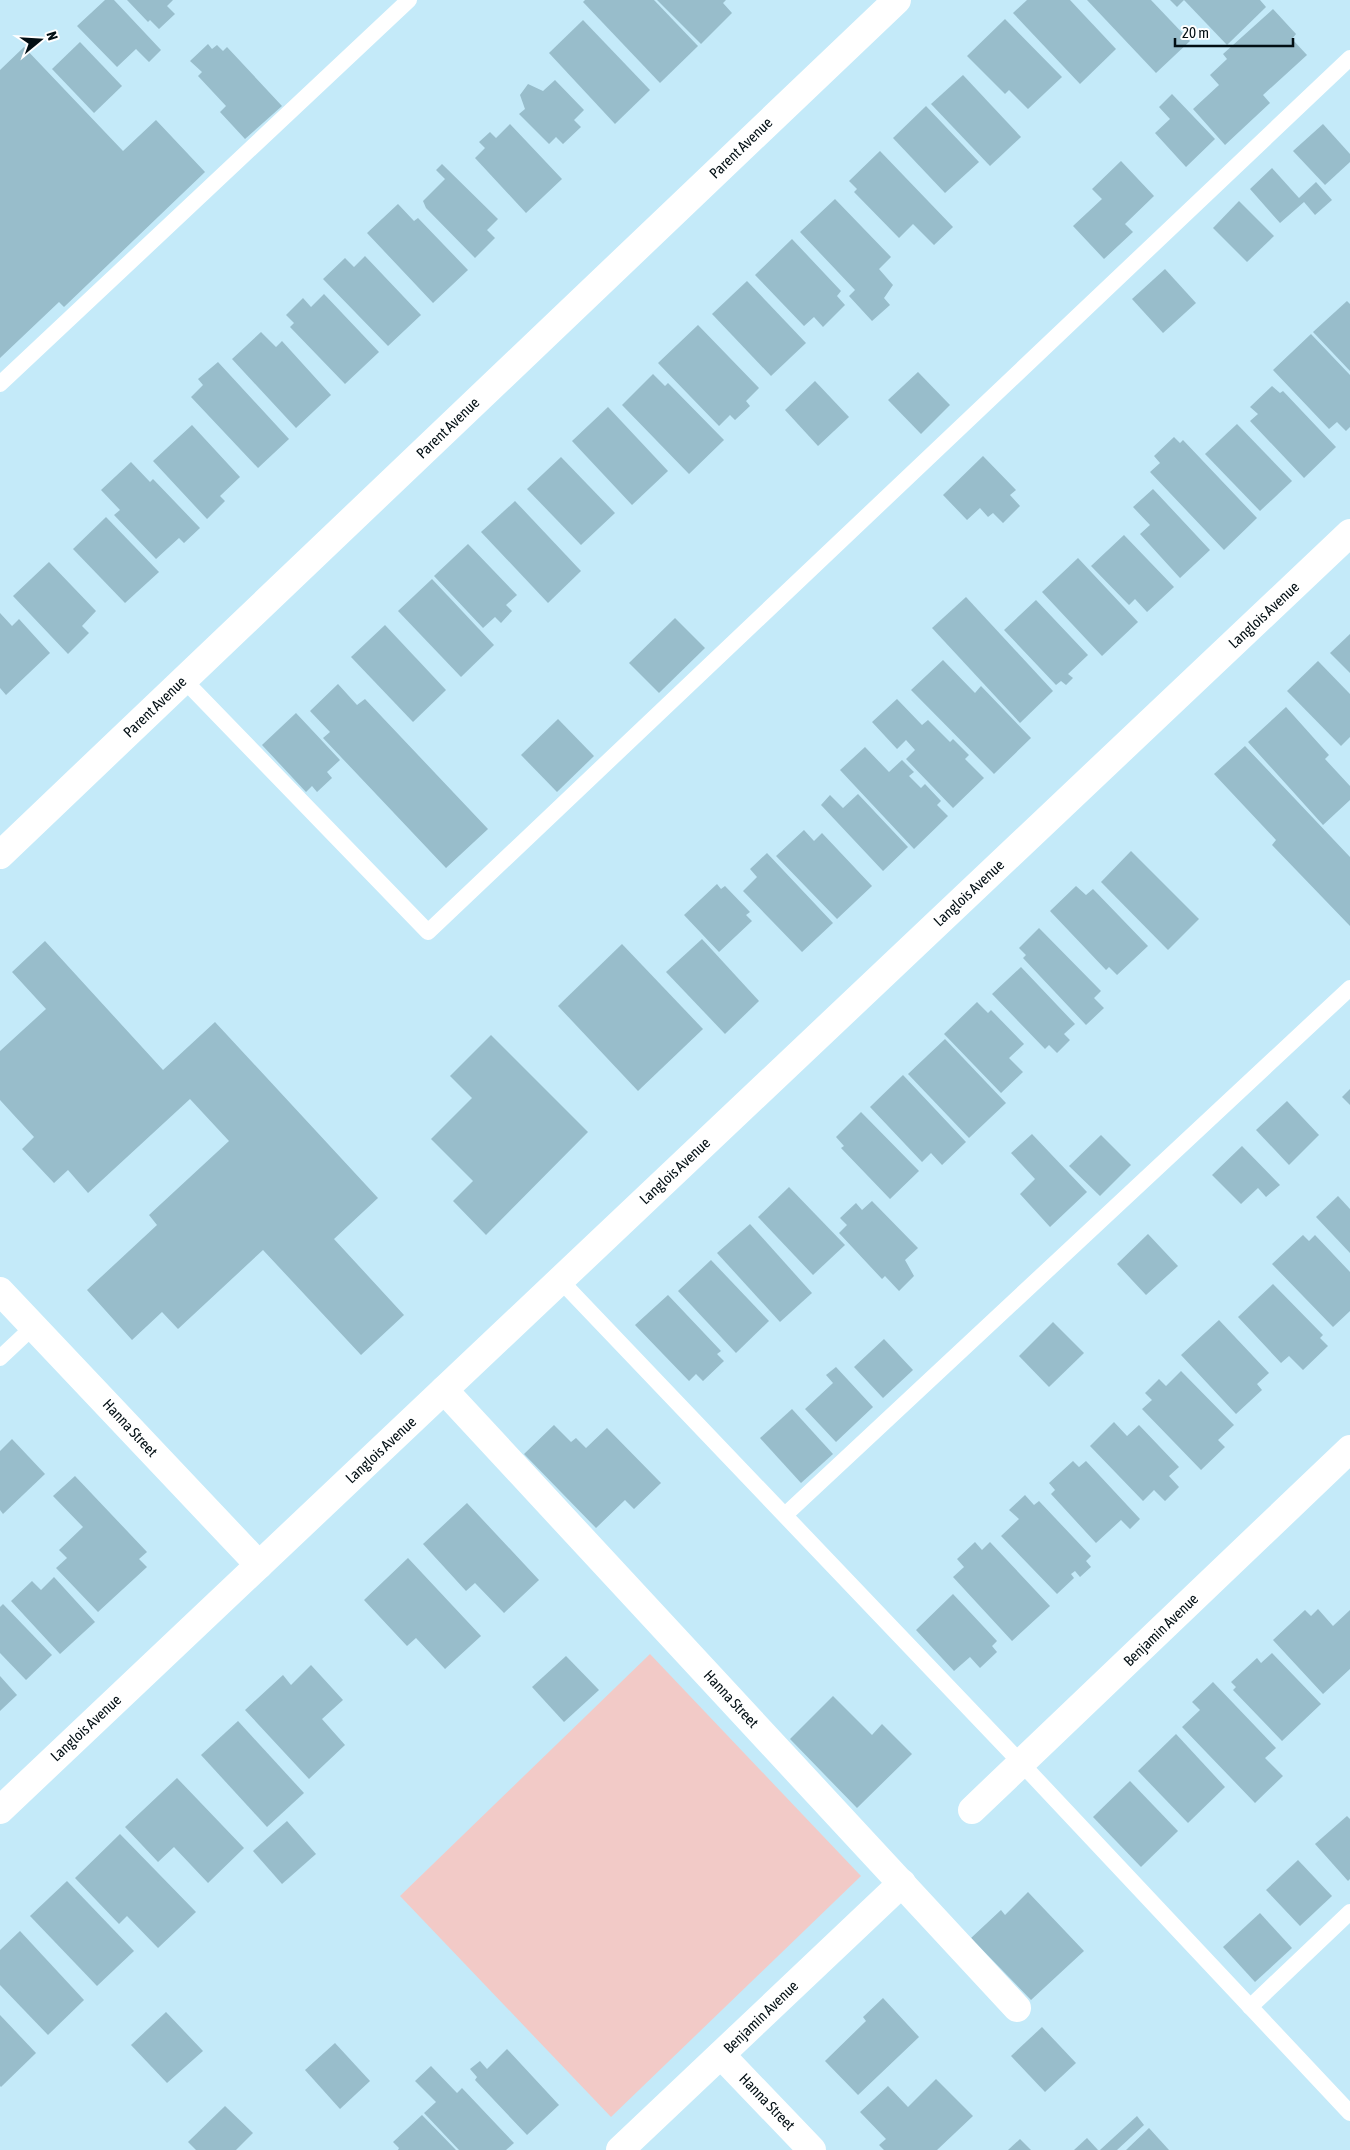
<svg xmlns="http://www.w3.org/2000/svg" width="1350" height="2150" viewBox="0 0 1350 2150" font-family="'Asap Condensed',sans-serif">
  <rect width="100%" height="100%" fill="#c4eaf9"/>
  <polygon fill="#f2cac7" points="650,1654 861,1876 611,2117 400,1896"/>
  <g fill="#98bdcb">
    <polygon points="105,0 114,0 161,50 149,62 136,49 117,67 77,26"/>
    <polygon points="127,0 173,0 167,6 175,14 159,29 150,20 148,22"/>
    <polygon points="585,0 654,0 698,46 660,83 583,2"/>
    <polygon points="657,0 726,0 723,3 732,13 701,44"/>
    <polygon points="1027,0 1070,0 1116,49 1080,84 1013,13"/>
    <polygon points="1087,0 1151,0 1190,41 1156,73"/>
    <polygon points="1170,0 1184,0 1177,7"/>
    <polygon points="1184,0 1260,0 1266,7 1227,45"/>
    <polygon points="1273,9 1296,34 1292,39 1307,55 1263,95 1270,103 1225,145 1193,109 1219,85 1210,75 1227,59 1223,54"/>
    <polygon points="1005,19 1062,77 1028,109 1009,90 1005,94 967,56"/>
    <polygon points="583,20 650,90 615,124 549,53"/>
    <polygon points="80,42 122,86 94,113 52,69"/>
    <polygon points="208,44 212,49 217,45 223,51 227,47 282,106 245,139 220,112 226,106 198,76 202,72 190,61"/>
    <polygon points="24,47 123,151 156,120 205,172 64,307 59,302 0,358 0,70"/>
    <polygon points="963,75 1021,137 990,166 931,104"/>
    <polygon points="555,80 584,110 574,120 581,127 563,144 556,137 549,144 519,114 525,109 520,95 528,84 543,91"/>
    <polygon points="1172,94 1215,139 1186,167 1155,133 1170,119 1159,107"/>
    <polygon points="926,106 979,162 945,193 893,138"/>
    <polygon points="510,124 562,179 526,213 475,158 485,148 479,142 490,132 496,138"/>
    <polygon points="1323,124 1350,154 1350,162 1325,185 1293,151"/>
    <polygon points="880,151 953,227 934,245 913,224 899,238 854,192 857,189 849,181"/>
    <polygon points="1121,161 1154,196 1125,224 1133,232 1104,259 1073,226 1102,199 1092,189"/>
    <polygon points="442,164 498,219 487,230 495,238 475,258 426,208 423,201 445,179 436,170"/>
    <polygon points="1272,168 1299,198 1316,182 1332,200 1315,215 1304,202 1280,223 1250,189"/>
    <polygon points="835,199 891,257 879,269 893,285 884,298 890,305 872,321 849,296 855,290 800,232"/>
    <polygon points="1239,201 1274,236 1247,262 1213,228"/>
    <polygon points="398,204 414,221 418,218 468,270 433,303 367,233"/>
    <polygon points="792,239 841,291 837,296 845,305 823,327 814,317 804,326 755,275"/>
    <polygon points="365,256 421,315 388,346 323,279 345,258 354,267"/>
    <polygon points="1165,269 1196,303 1163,333 1132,299"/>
    <polygon points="747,281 806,343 771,376 712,314"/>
    <polygon points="324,294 379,352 345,384 290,327 294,323 286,315 303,298 311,307"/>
    <polygon points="1347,301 1350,304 1350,371 1313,332"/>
    <polygon points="698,325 759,388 746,401 750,406 735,420 730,415 719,426 658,363"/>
    <polygon points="261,332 276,347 282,341 331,395 296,428 232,359"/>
    <polygon points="1311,334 1350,375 1350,427 1346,431 1337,422 1329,429 1273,370"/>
    <polygon points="218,362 289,439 258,468 191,397 203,385 198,379"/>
    <polygon points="918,372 950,405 921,434 888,400"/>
    <polygon points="653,374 665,386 668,383 724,440 689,474 622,405"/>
    <polygon points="815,381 849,417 818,446 785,410"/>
    <polygon points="1272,386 1280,393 1283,391 1336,447 1304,478 1250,421 1258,414 1250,407"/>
    <polygon points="608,407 668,471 632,505 572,441"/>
    <polygon points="1237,424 1292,481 1260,511 1205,454"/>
    <polygon points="192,425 240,477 220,496 225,501 207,519 153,461"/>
    <polygon points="1174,437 1180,443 1183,440 1257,518 1224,550 1150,472 1160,463 1154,456"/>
    <polygon points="983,456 1016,490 1010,495 1020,506 1003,523 993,513 988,517 980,508 967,520 943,495"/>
    <polygon points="561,457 615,513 581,545 527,489"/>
    <polygon points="131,462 150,482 153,479 200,528 184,543 179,538 156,559 114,515 120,510 101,490"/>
    <polygon points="1153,489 1210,550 1180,578 1140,534 1150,525 1133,507"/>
    <polygon points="515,501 581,571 548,603 481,532"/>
    <polygon points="106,517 159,572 125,603 73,549"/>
    <polygon points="1124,535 1174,587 1147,612 1135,599 1129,605 1091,566"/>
    <polygon points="468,544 517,595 506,605 512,611 501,623 495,617 483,628 434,576"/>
    <polygon points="1078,558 1138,622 1102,656 1042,592"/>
    <polygon points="49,562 96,611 82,626 89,633 68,654 13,596"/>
    <polygon points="432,579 494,645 461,677 398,611"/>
    <polygon points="966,597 1053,691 1020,723 932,628"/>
    <polygon points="1036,600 1088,655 1068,674 1073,678 1066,685 1061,681 1056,685 1004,630"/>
    <polygon points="0,613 12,626 19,619 50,653 6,695 0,688"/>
    <polygon points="675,618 705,648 659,693 629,663"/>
    <polygon points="385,625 446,690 413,722 351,657"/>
    <polygon points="1350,634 1350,673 1330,653"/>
    <polygon points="943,660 975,693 981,686 1031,738 994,774 911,690"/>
    <polygon points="1318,661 1350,694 1350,737 1341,746 1287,691"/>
    <polygon points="338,684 357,705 365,699 488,829 446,868 323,738 330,732 310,711"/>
    <polygon points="897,699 922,725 928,720 950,742 953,739 969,755 965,759 984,778 953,808 906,759 915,750 906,740 897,749 872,722"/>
    <polygon points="1286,707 1329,755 1325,759 1350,786 1350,800 1323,825 1248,742"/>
    <polygon points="296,713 340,760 327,772 332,778 317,792 312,786 306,792 262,745"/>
    <polygon points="558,719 594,756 557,792 521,755"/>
    <polygon points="1245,746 1350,857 1350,926 1272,845 1276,840 1214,774"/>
    <polygon points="865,747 889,772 902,760 914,772 909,776 921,788 925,784 941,801 937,805 948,816 914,849 840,770"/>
    <polygon points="858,794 908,847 883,871 821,805 830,795 843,808"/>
    <polygon points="804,830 814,841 822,833 872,886 837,919 776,856"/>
    <polygon points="1131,851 1199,919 1168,950 1101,882"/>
    <polygon points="767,853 833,923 802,952 743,891 757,877 750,869"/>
    <polygon points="717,884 721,889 725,886 750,912 746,915 752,921 719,952 684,915"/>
    <polygon points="1076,886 1086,895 1093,889 1148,946 1117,975 1109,967 1106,970 1050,911"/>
    <polygon points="1039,928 1101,991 1094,998 1104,1008 1086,1025 1023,958 1026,955 1019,948"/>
    <polygon points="702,939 759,1001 725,1034 666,972"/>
    <polygon points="45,941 163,1070 215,1022 378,1198 334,1239 404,1315 361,1355 263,1250 178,1329 162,1312 132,1340 87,1290 157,1225 149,1215 229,1141 190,1099 88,1193 68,1170 54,1183 22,1149 34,1137 0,1100 0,1051 46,1009 12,972"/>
    <polygon points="622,944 703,1029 638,1091 558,1006"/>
    <polygon points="1021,967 1075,1024 1064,1034 1070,1040 1057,1053 1049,1045 1045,1049 992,994"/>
    <polygon points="977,1002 988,1013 991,1010 1024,1044 1009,1058 1023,1072 1001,1093 944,1034"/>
    <polygon points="491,1035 588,1132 486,1235 453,1201 473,1181 431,1139 472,1098 450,1076"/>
    <polygon points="945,1039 1006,1103 969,1138 908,1074"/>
    <polygon points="903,1075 966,1142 942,1165 931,1153 922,1162 870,1107"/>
    <polygon points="1350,1089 1350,1105 1342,1097"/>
    <polygon points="1287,1101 1319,1135 1289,1165 1256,1130"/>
    <polygon points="861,1112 919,1171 890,1199 841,1148 844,1146 836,1137"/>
    <polygon points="1032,1134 1087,1192 1050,1227 1020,1194 1035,1179 1011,1153"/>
    <polygon points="1101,1135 1131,1165 1100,1196 1069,1166"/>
    <polygon points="1242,1146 1280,1185 1266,1197 1258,1188 1241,1204 1212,1175"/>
    <polygon points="789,1187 845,1245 813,1275 758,1217"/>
    <polygon points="1338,1196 1350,1209 1350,1253 1316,1217"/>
    <polygon points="872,1201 918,1248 905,1260 914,1276 899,1291 885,1276 882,1279 839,1233 847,1225 840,1218 856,1203 862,1210"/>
    <polygon points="750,1224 812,1293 780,1322 717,1253"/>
    <polygon points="1148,1234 1178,1266 1146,1295 1117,1264"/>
    <polygon points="1303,1235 1309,1241 1315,1235 1350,1272 1350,1311 1333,1327 1272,1264"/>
    <polygon points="711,1260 769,1321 736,1353 678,1291"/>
    <polygon points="1273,1284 1323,1335 1320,1338 1328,1346 1303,1370 1289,1356 1281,1363 1238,1317"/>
    <polygon points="668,1295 721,1351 717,1354 724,1361 703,1381 696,1374 689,1381 635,1325"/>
    <polygon points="1219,1320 1269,1373 1257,1384 1262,1390 1236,1414 1181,1355"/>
    <polygon points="1053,1322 1084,1353 1049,1387 1019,1356"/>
    <polygon points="884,1339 913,1370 883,1398 854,1367"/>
    <polygon points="836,1367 873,1407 836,1442 805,1409 833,1383 826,1375"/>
    <polygon points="1181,1371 1234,1425 1218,1440 1225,1447 1201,1470 1142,1409 1152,1400 1145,1393 1159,1379 1166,1386"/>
    <polygon points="792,1409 833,1454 801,1483 760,1438"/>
    <polygon points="1114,1422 1127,1436 1139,1425 1179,1467 1169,1476 1179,1487 1165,1501 1154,1490 1143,1501 1090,1446"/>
    <polygon points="554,1425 571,1442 576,1438 586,1448 607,1428 661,1483 634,1509 625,1500 596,1528 524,1454"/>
    <polygon points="12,1439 45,1474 3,1514 0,1510 0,1451"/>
    <polygon points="1073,1461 1079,1467 1086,1461 1140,1519 1130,1529 1121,1520 1096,1543 1051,1494 1055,1490 1049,1483"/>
    <polygon points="75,1476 147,1552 139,1559 147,1567 98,1612 56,1568 67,1558 59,1550 83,1527 53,1496"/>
    <polygon points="1025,1495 1034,1505 1039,1501 1091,1556 1086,1561 1091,1567 1080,1577 1075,1571 1071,1574 1074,1578 1057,1594 1001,1536 1019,1519 1009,1510"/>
    <polygon points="467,1503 539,1580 504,1613 475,1583 466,1591 423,1544"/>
    <polygon points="975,1542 982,1550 990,1542 1050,1606 1012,1641 953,1577 964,1567 957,1559"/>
    <polygon points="408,1558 481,1636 445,1669 416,1638 407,1646 364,1600"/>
    <polygon points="54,1577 95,1622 60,1654 11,1601 32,1581 41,1590"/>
    <polygon points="953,1594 997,1641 992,1646 997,1652 980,1668 970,1657 954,1671 916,1630"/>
    <polygon points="3,1604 52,1655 26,1680 0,1653 0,1607"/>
    <polygon points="1318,1609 1333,1626 1350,1610 1350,1669 1323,1694 1273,1640 1305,1610 1311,1616"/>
    <polygon points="1272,1653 1321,1704 1282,1741 1233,1690 1236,1687 1231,1682 1257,1658 1261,1663"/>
    <polygon points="566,1656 599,1690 564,1722 532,1687"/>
    <polygon points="311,1665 343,1700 322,1719 345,1745 309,1779 245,1710 283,1675 291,1685"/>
    <polygon points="0,1676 17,1695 0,1711"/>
    <polygon points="1213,1682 1276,1748 1265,1758 1283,1776 1255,1803 1182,1727 1200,1710 1192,1702"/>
    <polygon points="833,1696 872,1735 882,1724 912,1754 857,1808 790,1739"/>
    <polygon points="238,1721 304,1793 267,1827 201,1755"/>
    <polygon points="1176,1734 1225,1787 1188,1823 1138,1771"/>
    <polygon points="177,1778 244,1848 208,1883 174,1847 158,1862 125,1827"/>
    <polygon points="1130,1781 1178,1831 1141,1867 1093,1817"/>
    <polygon points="1347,1816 1350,1819 1350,1879 1348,1881 1315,1844"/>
    <polygon points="287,1821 316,1854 282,1884 253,1851"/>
    <polygon points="120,1834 196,1912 158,1948 127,1916 119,1924 75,1878"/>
    <polygon points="1298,1860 1332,1896 1300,1926 1266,1890"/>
    <polygon points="67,1881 134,1951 97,1986 30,1916"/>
    <polygon points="1028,1892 1084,1951 1031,2000 971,1938 1001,1910 1005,1915"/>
    <polygon points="1260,1913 1292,1948 1255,1982 1223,1947"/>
    <polygon points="20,1931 84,2000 48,2035 0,1985 0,1950"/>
    <polygon points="883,1998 919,2037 858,2095 825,2061 866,2021 863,2017"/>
    <polygon points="166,2012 203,2051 167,2083 131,2045"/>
    <polygon points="0,2015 36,2053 1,2087 0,2086"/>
    <polygon points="1042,2027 1076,2063 1045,2092 1011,2056"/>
    <polygon points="335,2043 370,2081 340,2109 305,2070"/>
    <polygon points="507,2049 559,2105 527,2135 475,2080 477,2077 470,2069 480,2061 487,2069"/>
    <polygon points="431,2066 457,2093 462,2088 514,2143 506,2150 459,2150 424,2113 436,2102 415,2081"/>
    <polygon points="936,2079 973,2116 937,2150 884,2150 879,2145 886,2139 860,2112 888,2086 908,2107"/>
    <polygon points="225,2106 253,2133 236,2150 196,2150 188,2142"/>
    <polygon points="422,2115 456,2150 398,2150 399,2148 393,2142"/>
    <polygon points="1137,2116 1144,2125 1117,2150 1100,2150"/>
    <polygon points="1149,2128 1169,2150 1126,2150"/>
    <polygon points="1087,2138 1098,2150 1074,2150"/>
    <polygon points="1020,2139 1031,2150 1008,2150"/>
  </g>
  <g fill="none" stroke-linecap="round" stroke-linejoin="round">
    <g stroke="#fff" stroke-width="16">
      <polyline points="0,384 409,0"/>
      <polyline points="184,680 428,932 1350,58"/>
      <polyline points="560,1280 1021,1763 1350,2113"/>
      <polyline points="0,1358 34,1326"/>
      <polyline points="785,1515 1350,988"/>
      <polyline points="1250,2007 1350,1912"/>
    </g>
    <g stroke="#fff" stroke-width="28">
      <polyline points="0,1291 259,1565"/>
      <polyline points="444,1390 1017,2008"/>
      <polyline points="0,1810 1350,533"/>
      <polyline points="972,1810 1350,1449"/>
      <polyline points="721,2055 812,2150"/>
      <polyline points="620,2150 902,1883"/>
    </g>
    <polyline stroke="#fff" stroke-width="28" points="0,855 897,0"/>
  </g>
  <g text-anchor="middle" stroke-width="4" stroke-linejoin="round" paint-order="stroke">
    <g font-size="15" fill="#030f14" stroke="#fff">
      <text transform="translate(741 148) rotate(-44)" y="5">Parent Avenue</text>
      <text transform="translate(448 428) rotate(-44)" y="5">Parent Avenue</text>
      <text transform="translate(1264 615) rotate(-43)" y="5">Langlois Avenue</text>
      <text transform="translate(155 707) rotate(-44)" y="5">Parent Avenue</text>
      <text transform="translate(969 893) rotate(-43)" y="5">Langlois Avenue</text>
      <text transform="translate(675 1171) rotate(-43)" y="5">Langlois Avenue</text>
      <text transform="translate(130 1428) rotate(47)" y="5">Hanna Street</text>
      <text transform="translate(381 1450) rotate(-43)" y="5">Langlois Avenue</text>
      <text transform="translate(1161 1630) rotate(-44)" y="5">Benjamin Avenue</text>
      <text transform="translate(731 1699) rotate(47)" y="5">Hanna Street</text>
      <text transform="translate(86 1728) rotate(-43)" y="5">Langlois Avenue</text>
      <text transform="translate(761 2017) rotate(-44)" y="5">Benjamin Avenue</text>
      <text transform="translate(767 2102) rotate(46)" y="5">Hanna Street</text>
    </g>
  </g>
  <g transform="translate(40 40) rotate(72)" stroke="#ffffff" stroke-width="4" paint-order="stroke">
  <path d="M0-4L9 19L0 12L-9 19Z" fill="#030f14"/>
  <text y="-8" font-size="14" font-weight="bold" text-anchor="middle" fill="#030f14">N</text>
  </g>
  <path d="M1175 38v8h118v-8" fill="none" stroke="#030f14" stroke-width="2.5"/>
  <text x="1182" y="38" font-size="15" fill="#030f14" stroke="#ffffff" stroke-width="4" paint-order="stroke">20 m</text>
</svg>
